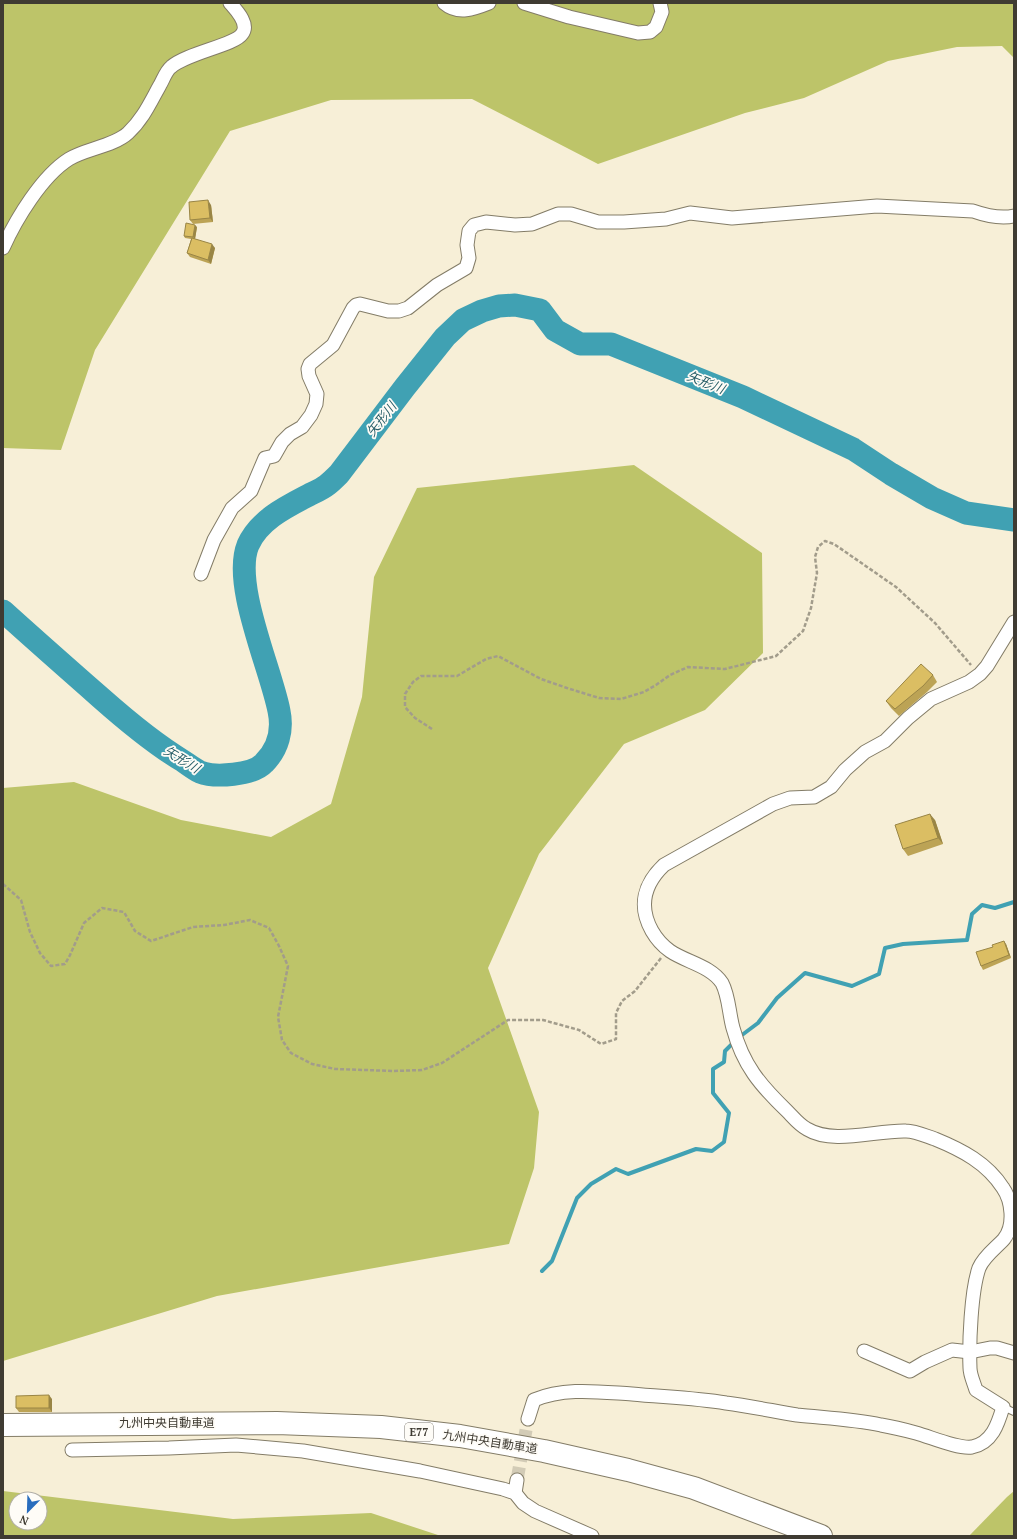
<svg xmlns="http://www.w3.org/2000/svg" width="1017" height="1539" font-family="'PT Serif','Noto Sans JP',serif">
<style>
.forest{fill:#bdc469;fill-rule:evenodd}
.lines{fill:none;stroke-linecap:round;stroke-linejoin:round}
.stream{stroke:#40a1b3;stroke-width:4}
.river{stroke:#40a1b3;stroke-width:23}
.street-tunnel{stroke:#d2cbb6;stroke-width:13;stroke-dasharray:13 6;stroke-linecap:butt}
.lane-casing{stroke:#837c67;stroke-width:8}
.street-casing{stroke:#837c67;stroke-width:15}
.highway-casing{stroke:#837c67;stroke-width:24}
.path{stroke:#a29c8b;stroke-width:2.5;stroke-dasharray:4 2;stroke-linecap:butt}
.lane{stroke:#fff;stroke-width:6}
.street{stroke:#fff;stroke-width:13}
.highway{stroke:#fff;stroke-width:22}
.wall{fill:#bca355}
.shaded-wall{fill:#998545}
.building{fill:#dbbe63;stroke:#998545}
.labels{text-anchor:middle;stroke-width:3.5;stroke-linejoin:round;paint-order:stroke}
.shield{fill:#fefcf7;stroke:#78756d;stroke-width:1}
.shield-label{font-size:11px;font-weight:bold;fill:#3f3b32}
.street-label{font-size:12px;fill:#3f3b32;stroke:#fefcf7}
.water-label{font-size:13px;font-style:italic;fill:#2a5f69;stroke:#fefcf7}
</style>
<rect width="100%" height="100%" fill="#f7efd7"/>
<g class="forest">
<path d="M3,3h1011v55l-12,-12 -45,1 -69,14 -84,37 -59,15 -147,51 -126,-65 -141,1 -101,31 -135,219 -34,100 -58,-2z"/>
<path d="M634,465l128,88 1,100 -58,57 -81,34 -85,110 -51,114 51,144 -5,56 -25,76 -292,52 -214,65v-573l71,-6 107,38 90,17 60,-33 31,-107 12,-120 43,-89z"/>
<path d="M3,1491l230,28 138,-6 70,23h-438zM16,1499h24v24h-24z"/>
<path d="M1014,1491v45h-45l38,-39z"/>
</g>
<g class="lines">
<path class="stream" d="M542,1271l10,-10 25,-63 14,-14 25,-15 12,5 68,-25 16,2 12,-9 5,-29 -16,-20v-24l11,-7 1,-11 13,-13 20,-15 19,-25 28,-25 47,13 27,-12 6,-26 18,-4 64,-4 5,-26 10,-9 13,3 19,-6"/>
<path class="river" d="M3,611c32,29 65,58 98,87 26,23 52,45 82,63 6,4 11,8 17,11 15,6 53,3 64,-9 14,-14 19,-33 15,-52 -8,-42 -47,-127 -31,-166 11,-25 38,-38 61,-50 6,-3 13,-6 18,-10 4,-3 8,-7 12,-11l66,-87 40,-50 18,-17 19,-9 17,-5 16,-1 25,5 15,20 25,14h31l132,53 110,52 38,25 41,24 34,15 48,7"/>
<path class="street-tunnel" d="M517,1480l11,-61"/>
<g class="lane-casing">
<path id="lane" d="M1003,1407l11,5"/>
</g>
<g class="street-casing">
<g id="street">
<path d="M444,3c14,12 30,6 45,0"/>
<path d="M524,3l45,14 69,16 12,-1 6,-5 6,-15 -2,-9"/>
<path d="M3,248c13,-29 39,-72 66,-89 16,-10 45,-13 59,-26 15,-14 22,-30 32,-48 3,-5 6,-14 11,-18 16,-14 64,-22 71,-33 8,-10 -6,-24 -12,-31"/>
<path d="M201,574l13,-34 18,-32 19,-17 14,-33 9,-2 8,-14 8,-8 12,-7 9,-12 5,-11 1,-10 -8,-18 -1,-7 2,-5 23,-19 20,-37 3,-3 4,-1 28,7h11l9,-3 29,-23 29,-17 3,-10 -2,-13 2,-14 5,-6 12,-3 29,3 17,-1 26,-10h13l27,8h26l42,-3 24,-6 42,5 145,-12 96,5c14,5 27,8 41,5"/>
<path d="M864,1351l46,20 15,-9 27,-12 18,2 20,-4h7l17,5"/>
<path d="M528,1419l6,-19c31,-13 65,-8 98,-6 31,3 63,4 94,9 23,3 47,8 71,12 28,3 56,4 84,10 12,2 24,5 35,8 15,4 41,16 56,14 20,-4 26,-23 31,-40l-27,-17c-2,-7 -6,-15 -6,-22 -1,-25 1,-77 9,-100 5,-12 17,-20 25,-29 11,-14 8,-38 -1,-51 -16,-25 -41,-38 -68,-49 -9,-3 -20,-8 -29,-8 -30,-1 -73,14 -99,-2 -8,-4 -14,-12 -20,-18 -27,-26 -44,-46 -54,-83 -4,-14 -4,-32 -11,-45 -11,-17 -36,-21 -52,-32 -7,-5 -14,-13 -18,-20 -14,-25 -8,-47 12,-66l109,-61 17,-6 24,-1 17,-10 14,-17 20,-18 20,-11 23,-23 23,-19 38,-17 11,-8 7,-8 27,-44"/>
<path d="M72,1450l97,-2 67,-3 67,6 117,20 83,18 12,4 8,10 12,8 57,25"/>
<path d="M515,1493l2,-13"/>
</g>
</g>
<g class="highway-casing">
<path id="highway" d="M3,1425l274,-2 104,4 79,9 84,15 84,19 66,18 127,48"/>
</g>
<g class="path">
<path d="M432,729l-17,-11 -10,-11v-13l8,-12 8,-6h36l29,-17 12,-3 43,23 26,9 32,10 22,1 23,-7 12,-7 14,-10 18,-8 37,2 51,-13 27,-25 8,-23 6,-35 -2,-16 3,-10 7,-6 9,3 62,43 39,36 36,42"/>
<path d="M3,884l18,16 9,32 10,21 11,13 14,-2 5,-9 14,-32 18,-15 22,4 11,19 16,10 42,-14 31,-2 26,-5 19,8 10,18 9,20 -10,51 4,23 9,13 21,11 23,5 59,2 28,-1 20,-7 66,-43h35l36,10 22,14 15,-5v-26l6,-12 13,-10 26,-33"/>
</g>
<use href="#lane" class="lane"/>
<use href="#street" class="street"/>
<use href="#highway" class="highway"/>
</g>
<g class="wall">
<path d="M211,205l2,17 -20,2 -3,-4z"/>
<path d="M197,227l-2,12 20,9 -4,16 -21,-7 -3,-4 4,-14 -6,-1 -1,-2z"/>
<path d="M933,675l4,7 -10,10 -28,24 -8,-8 -5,-7z"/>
<path d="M935,820l8,24 -35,12 -5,-7z"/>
<path d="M1006,944l5,14 -28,12 -2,-4z"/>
<path d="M52,1399v13h-33l-3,-4z"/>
</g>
<g class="shaded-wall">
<path d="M208,200l3,5 2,17 -3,-4z"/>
<path d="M195,225l2,2 -2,12 -2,-2z"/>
<path d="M212,244l3,4 -4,16 -3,-4z"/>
<path d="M930,814l5,6 8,24 -5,-6z"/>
<path d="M1004,941l2,3 5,14 -2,-3z"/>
<path d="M49,1395l3,4v13l-3,-4z"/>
</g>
<g class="building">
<path d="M208,200l2,18 -20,2 -1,-18z"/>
<path d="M186,223l9,2 -2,12 -9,-1z"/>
<path d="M192,238l20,6 -4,16 -21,-7z"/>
<path d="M921,664l12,11 -10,11 -28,23 -9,-8z"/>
<path d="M930,814l8,24 -35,11 -8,-24z"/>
<path d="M1004,941l5,14 -28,11 -5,-14 17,-5 -1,-2z"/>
<path d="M49,1395v13h-33v-12z"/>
</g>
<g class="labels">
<rect class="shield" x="405" y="1423" width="28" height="18" rx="3"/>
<g class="shield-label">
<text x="419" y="1436">E77</text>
</g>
<g class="street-label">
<text x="167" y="1427">九州中央自動車道</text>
<text transform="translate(490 1442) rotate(9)" y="4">九州中央自動車道</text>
</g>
<g class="water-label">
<text transform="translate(706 382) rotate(22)" y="5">矢形川</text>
<text transform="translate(381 419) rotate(-52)" y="5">矢形川</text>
<text transform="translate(182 759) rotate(31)" y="5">矢形川</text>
</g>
</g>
<rect width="1017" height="1539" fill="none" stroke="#3f3b32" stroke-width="8"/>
<g transform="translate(28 1511) rotate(203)"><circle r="19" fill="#fefcf7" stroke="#b2afa8"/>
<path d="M0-3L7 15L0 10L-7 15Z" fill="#296dbe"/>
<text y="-6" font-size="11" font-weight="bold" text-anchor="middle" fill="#3f3b32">N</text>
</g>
</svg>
